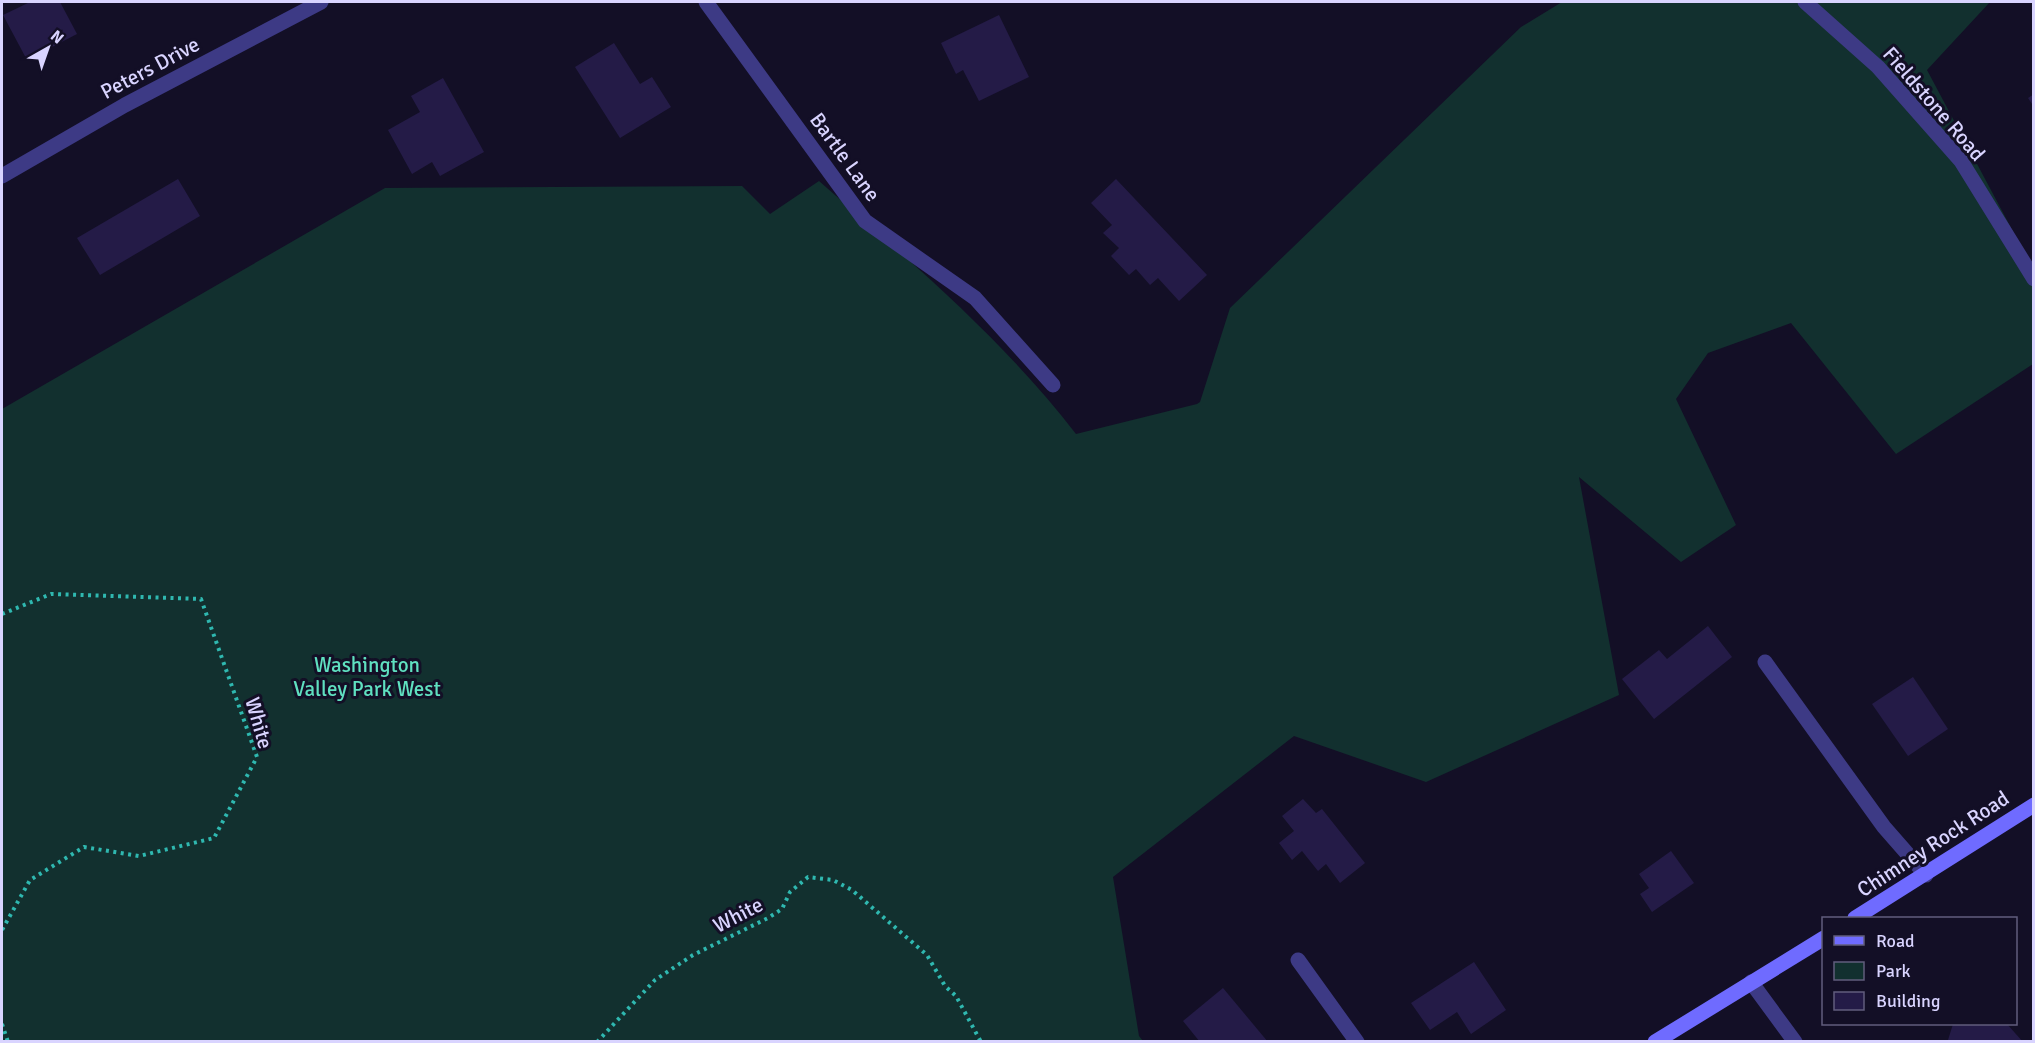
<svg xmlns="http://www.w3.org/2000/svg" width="2035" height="1043" font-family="Signika,sans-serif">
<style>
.green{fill:#12302f}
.building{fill:#241b47}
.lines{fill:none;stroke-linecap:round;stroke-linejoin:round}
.path{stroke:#2fb8b0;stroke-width:4;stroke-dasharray:3 4.5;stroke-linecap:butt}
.street{stroke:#3d3a85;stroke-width:15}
.secondary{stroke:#6f6bff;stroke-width:15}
.labels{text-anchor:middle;stroke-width:6;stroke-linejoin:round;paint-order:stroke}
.street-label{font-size:21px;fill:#d9d4ff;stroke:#130f26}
.park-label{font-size:21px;fill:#5fe0c0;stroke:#130f26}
</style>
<rect width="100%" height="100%" fill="#130f26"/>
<path class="green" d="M1562,2h428l-63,68 106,199v95l-137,90 -105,-131 -83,30 -32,46 60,126 -55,37 -102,-85 40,218 -193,87 -132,-46 -181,141 26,159 4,5h-1141v-632l383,-221 357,-2 28,28 49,-33c91,80 183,157 257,253l121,-30 3,-2 30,-94 291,-281z"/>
<g class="building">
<path d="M30,2h30l17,32 -50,26 -24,-45z"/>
<path d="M999,15l30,62 -50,24 -16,-31 -7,4 -15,-31z"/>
<path d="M614,43l26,41 12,-7 19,30 -51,31 -45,-71z"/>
<path d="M443,78l41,74 -44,24 -8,-14 -20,12 -24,-44 32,-18 -9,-16z"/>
<path d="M2034,94v13l-6,-9z"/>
<path d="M178,179l22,37 -100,59 -23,-37z"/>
<path d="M1116,179l91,96 -28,26 -21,-23 -8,7 -14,-16 -7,6 -18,-19 8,-8 -16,-15 9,-8 -21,-22z"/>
<path d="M1708,626l24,31 -78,62 -32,-40 37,-29 8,9z"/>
<path d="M1913,677l35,52 -40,27 -36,-52z"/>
<path d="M1303,799l13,14 6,-4 43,54 -25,20 -14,-19 -8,7 -16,-20 -10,9 -13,-17 15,-12 -12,-15z"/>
<path d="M1671,851l23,32 -42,29 -12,-18 9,-6 -10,-14z"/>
<path d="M1474,962l32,48 -35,24 -14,-22 -27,18 -19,-27z"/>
<path d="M1223,988l45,54h-68l-17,-21z"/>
<path d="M1953,1024h54l16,18h-72l-3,-2z"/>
</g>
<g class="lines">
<g class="path">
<path d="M2,614l49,-20 150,5 56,158 -43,81 -75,18 -55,-9 -54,33 -28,50"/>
<path d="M2,1024l6,18"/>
<path d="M597,1042l58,-62 38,-25 75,-37 14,-9 8,-17 18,-15 25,3 19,10 75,65 18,31 11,10 25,46"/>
</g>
<g class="street">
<path d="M706,2l159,219 110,77 78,87"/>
<path d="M1805,2l73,65 83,94 73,118"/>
<path d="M2,176l123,-71 196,-103"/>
<path d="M1765,662l119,165 42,48"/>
<path d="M1298,960l59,82"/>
<path d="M1751,982l44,60"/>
</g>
<g class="secondary">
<path d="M1855,918l179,-113"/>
<path d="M1655,1042l169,-104"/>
</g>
</g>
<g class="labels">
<g class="street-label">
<text transform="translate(150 68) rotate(-28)" y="7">Peters Drive</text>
<text transform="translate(1934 104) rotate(49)" y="7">Fieldstone Road</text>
<text transform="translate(845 157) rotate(54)" y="7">Bartle Lane</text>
<text transform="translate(259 723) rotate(74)" y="7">White</text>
<text transform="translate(1933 844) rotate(-33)" y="7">Chimney Rock Road</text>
<text transform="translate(738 915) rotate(-27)" y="7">White</text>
</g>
<g class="park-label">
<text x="367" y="672">Washington<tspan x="367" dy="24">Valley Park West</tspan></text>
</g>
</g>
<rect width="2035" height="1043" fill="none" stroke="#d9d4ff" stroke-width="6"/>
<rect x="1822" y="917" width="195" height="108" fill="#130f26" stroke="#625e7d" stroke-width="1.5"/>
<rect x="1834" y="936" width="30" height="9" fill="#6f6bff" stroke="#625e7d" stroke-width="1.5"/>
<text x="1876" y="947" font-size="18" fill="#d9d4ff">Road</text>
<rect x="1834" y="962" width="30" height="18" fill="#12302f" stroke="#625e7d" stroke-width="1.5"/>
<text x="1876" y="977" font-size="18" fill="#d9d4ff">Park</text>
<rect x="1834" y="992" width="30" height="18" fill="#241b47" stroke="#625e7d" stroke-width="1.5"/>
<text x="1876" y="1007" font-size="18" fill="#d9d4ff">Building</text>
<g transform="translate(48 48) rotate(40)" stroke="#130f26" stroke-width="4.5" paint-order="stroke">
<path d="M0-4.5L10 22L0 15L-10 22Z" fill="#d9d4ff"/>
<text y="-9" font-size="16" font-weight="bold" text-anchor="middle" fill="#d9d4ff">N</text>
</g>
</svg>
